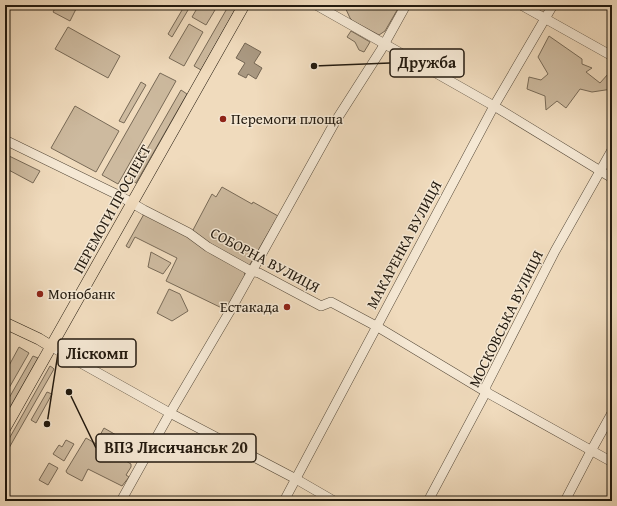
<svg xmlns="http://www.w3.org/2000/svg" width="617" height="506" font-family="'Gentium Book Plus',serif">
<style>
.green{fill:#cdba9f;stroke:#786a57}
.water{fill:#aa9982;stroke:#746654}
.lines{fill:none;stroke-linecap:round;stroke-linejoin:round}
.minor-casing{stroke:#564a3a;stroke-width:10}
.major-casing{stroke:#231a0f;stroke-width:12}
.minor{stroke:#f5e8d4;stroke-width:9}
.major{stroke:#f0dbbd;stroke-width:11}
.poi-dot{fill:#8f2418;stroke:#f5e8d4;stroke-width:1.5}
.labels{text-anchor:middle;stroke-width:3;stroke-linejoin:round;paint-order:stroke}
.poi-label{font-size:15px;fill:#231a0f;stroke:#f5e8d4;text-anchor:start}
.street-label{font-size:15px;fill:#231a0f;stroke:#f5e8d4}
.leader{fill:none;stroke:#231a0f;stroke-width:1.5}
.callout-dot{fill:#231a0f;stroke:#f5e8d4;stroke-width:1.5}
.callout{fill:#f5e8d4;stroke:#231a0f;stroke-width:1.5}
.callout-label{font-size:16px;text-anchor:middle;font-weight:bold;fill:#231a0f}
</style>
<rect width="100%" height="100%" fill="#f0dbbd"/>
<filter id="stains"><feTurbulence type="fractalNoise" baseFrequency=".005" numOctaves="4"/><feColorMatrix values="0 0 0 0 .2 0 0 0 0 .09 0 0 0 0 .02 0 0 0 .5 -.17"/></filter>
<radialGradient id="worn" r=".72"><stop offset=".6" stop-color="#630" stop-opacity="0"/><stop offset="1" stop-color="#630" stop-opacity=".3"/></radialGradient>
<g class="green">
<path d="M57,5h21l-8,16 -17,-9z"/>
<path d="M185,5h6l-19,32 -4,-3z"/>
<path d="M199,5h19l-12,20 -14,-8z"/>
<path d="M229,5h9l-37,65 -7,-4z"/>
<path d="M344,5h56l-15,26 -6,4 -26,-14 -3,-3z"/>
<path d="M189,24l14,8 -19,34 -15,-8z"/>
<path d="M68,27l52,29 -12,22 -53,-29z"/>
<path d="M351,31l19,11 -6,10 -5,-2 -4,-8 -8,-5z"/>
<path d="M549,36l33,23v5l10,4 -6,4 14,11 8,-9 4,3v12l-20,3 -12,-3 -14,19 -9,-7 -11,9 -1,-14 -18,-7 2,-12 12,3 7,-6 -10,-17z"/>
<path d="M160,73l16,8 -58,103 -16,-9z"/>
<path d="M141,82l5,3 -22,38 -5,-2z"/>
<path d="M181,90l6,4 -51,89 -6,-4z"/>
<path d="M75,106l44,25 -23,41 -45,-24z"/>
<path d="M5,154l35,17 -7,12 -28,-15z"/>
<path d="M222,187l30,17 1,-2 25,14 -29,50 -48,-28 -8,-8 19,-36 4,3z"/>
<path d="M144,214l44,22 56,34 1,6 -19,34 -60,-29 11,-23 -42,-21 -6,11 -3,-2z"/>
<path d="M151,252l20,11 -8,11 -15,-7z"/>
<path d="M169,289l11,5 8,17 -16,10 -15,-8z"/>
<path d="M19,347l10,6 -24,42v-22z"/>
<path d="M33,356l5,2 -33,58v-11z"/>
<path d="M50,366l3,2 1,1 -49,86v-9z"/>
<path d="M47,392l5,2 -16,29 -5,-3z"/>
<path d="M104,428l19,11 -5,9 -19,-11z"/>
<path d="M86,438l45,26v3l-5,8 3,2 -7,9 -34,-17 -6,12 -15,-8 -1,-2z"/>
<path d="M66,440l8,4 -10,17 -11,-7 6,-9 3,2z"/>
<path d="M49,463l9,5 -10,17 -9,-5z"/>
</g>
<path class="water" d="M245,43l16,9 -7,11 8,5 -6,11 -8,-5 -2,4 -8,-4 7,-11 -9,-5z"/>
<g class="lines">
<g class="minor-casing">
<g id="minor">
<path d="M316,5l178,101 118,72"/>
<path d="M521,5l91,51"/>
<path d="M5,140l113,55 26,15 45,23 19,14 43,24 8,2 62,33 10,-4 45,24 110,66 126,70"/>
<path d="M52,347l118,66 126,66 38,22"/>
<path d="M121,501l49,-88 60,-102 105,-189 46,-72 25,-45"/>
<path d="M284,501l210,-395 59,-101"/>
<path d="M428,501l58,-109v-6l69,-135 57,-101"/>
<path d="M565,501l26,-50 21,-38"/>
</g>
</g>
<g class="major-casing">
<g id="major">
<path d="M5,323l34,16 13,8"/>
<path d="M5,428l239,-423"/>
</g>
</g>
<use href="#minor" class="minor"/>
<use href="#major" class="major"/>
</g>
<g class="poi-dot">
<circle cx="223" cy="119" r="4"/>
<circle cx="40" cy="294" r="4"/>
<circle cx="287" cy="307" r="4"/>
</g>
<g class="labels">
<g class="poi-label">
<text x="231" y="124">Перемоги площа</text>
<text x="48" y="299">Монобанк</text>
<text x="279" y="312" text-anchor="end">Естакада</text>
</g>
<g class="street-label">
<text transform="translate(112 209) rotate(-61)" y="5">ПЕРЕМОГИ ПРОСПЕКТ</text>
<text transform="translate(404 245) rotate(-62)" y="5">МАКАРЕНКА ВУЛИЦЯ</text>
<text transform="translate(265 260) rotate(28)" y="5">СОБОРНА ВУЛИЦЯ</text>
<text transform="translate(506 319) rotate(-64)" y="5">МОСКОВСЬКА ВУЛИЦЯ</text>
</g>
</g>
<path class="leader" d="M314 66L390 63M47 424L58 353M69 392L96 448"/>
<g class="callout-dot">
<circle cx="314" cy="66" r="4"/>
<circle cx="47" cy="424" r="4"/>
<circle cx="69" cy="392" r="4"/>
</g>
<g class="callout">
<rect x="390" y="49" width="74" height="28" rx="4"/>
<rect x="58" y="339" width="78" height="28" rx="4"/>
<rect x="96" y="434" width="160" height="28" rx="4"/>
</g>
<g class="callout-label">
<text x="427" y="68">Дружба</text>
<text x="97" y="359">Ліскомп</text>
<text x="176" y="453">ВПЗ Лисичанськ 20</text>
</g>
<rect width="617" height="506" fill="none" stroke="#f0dbbd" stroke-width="20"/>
<rect x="6" y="6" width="605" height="494" fill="none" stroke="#231a0f" stroke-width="2"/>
<rect x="10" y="10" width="597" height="486" fill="none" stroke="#231a0f"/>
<rect width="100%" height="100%" filter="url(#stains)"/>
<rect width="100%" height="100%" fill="url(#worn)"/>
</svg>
